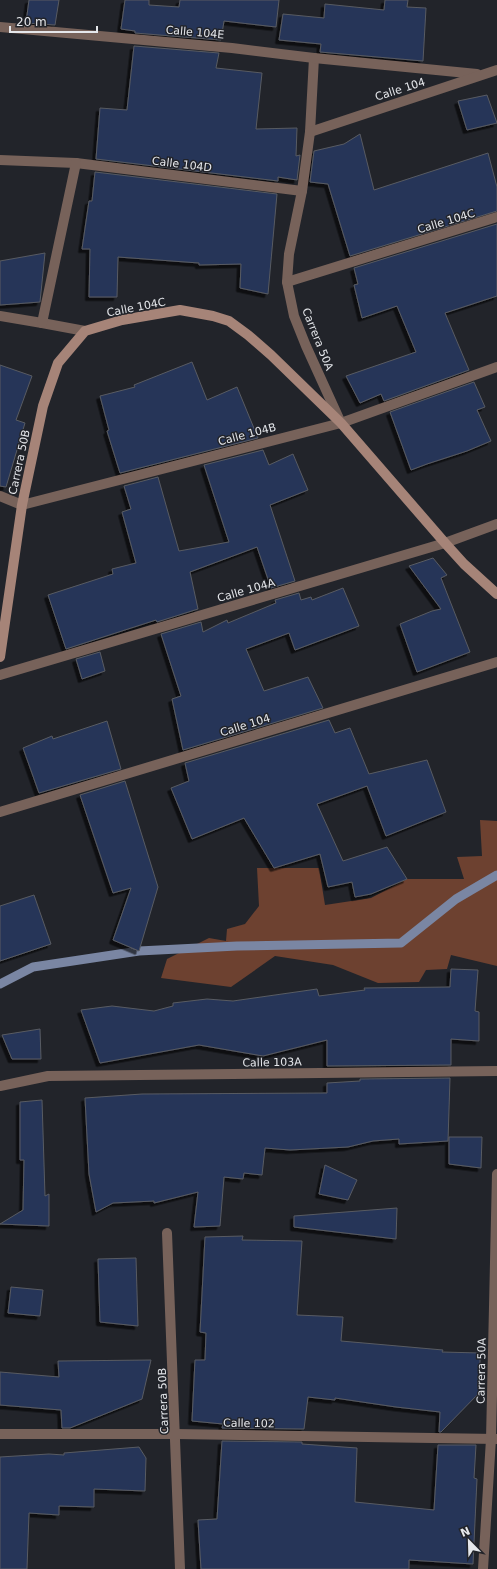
<svg xmlns="http://www.w3.org/2000/svg" width="497" height="1569" font-family="'DejaVu Sans',sans-serif">
<style>
.forest{fill:#6d4130}
.lines{fill:none;stroke-linecap:round;stroke-linejoin:round}
.stream{stroke:#7a86a3;stroke-width:9}
.building{fill:#263559;stroke:#585b62;filter:url(#shadow)}
.street{stroke:#77625a;stroke-width:10}
.secondary{stroke:#a68478;stroke-width:10}
.labels{text-anchor:middle;stroke-width:3;stroke-linejoin:round;paint-order:stroke}
.street-label{font-size:11px;fill:#e5e7eb;stroke:#22242a}
</style>
<defs>
<filter id="shadow"><feDropShadow dx="-3.5" dy="3.5" stdDeviation="0" flood-color="#0009"/></filter>
</defs>
<rect width="100%" height="100%" fill="#22242a"/>
<path class="forest" d="M480,820l17,1v145l-46,-11 -4,14 -21,1 -7,12 -41,1 -45,-18 -58,-9 -44,31 -70,-9 6,-19 42,-21 17,3 1,-12 18,-5 14,-18 -2,-38h62l6,37 46,-7 36,-19h57l-7,-22 25,-1z"/>
<g class="lines">
<path class="stream" d="M0,984l33,-17 106,-16 98,-5 164,-3 55,-44 41,-24"/>
</g>
<g class="building">
<path d="M29,0h30l-4,25 -29,-2z"/>
<path d="M125,0h24v5l30,2 1,-7h99l-3,27 -52,-6 -3,19 -86,-7v-2l-14,-2z"/>
<path d="M385,0h23l-1,7 19,1 -3,53 -103,-9 1,-8 -42,-4 4,-26 41,4 1,-14 59,6z"/>
<path d="M134,46l85,7 -3,15 46,5 -6,56 41,-1 -1,28 4,-1 -3,25 -19,-3v4l-182,-22 4,-51 27,2z"/>
<path d="M487,95l10,28 -30,7 -9,-29z"/>
<path d="M360,134l14,56 114,-37 9,34v24l-147,45 -22,-72 -18,-2 4,-31 30,-7z"/>
<path d="M95,172l182,22 -9,100 -28,-6 1,-24 -42,1v-2l-81,-6 -1,40h-28l1,-48h-8l7,-48h3z"/>
<path d="M497,224v72l-52,17 24,57 -85,31 -3,-7 -21,9 -14,-27 70,-24 -19,-46 -35,12 -8,-33 4,-1 -4,-16z"/>
<path d="M45,253l-5,49 -40,3v-44z"/>
<path d="M192,362l15,38 30,-13 21,51 -138,35 -13,-42 2,-1 -9,-34 35,-9 -1,-2z"/>
<path d="M0,365l32,11 -16,44 9,3 -19,64 -6,-1z"/>
<path d="M474,382l11,25 -8,3 14,31 -24,10 -40,13 -16,6 -21,-58z"/>
<path d="M263,450l6,15 24,-11 15,36 -38,15 25,76 -24,7 -14,-41 -67,25 8,37 -41,13 -1,-2 -90,29 -18,-54 65,-21 -1,-5 24,-6 -14,-51 9,-3 -7,-23 34,-9 21,74 50,-9 -25,-77z"/>
<path d="M433,558l14,17 -6,3 29,74 -53,20 -17,-48 32,-13 9,-2 -32,-43z"/>
<path d="M343,588l16,38 -64,24 -6,-17 -43,16 18,42 44,-14 15,31 -140,42 -11,-51 9,-3 -20,-62 40,-12 2,10 24,-12 1,3 48,-20 -1,-3 24,-7 2,7 10,-3 1,3z"/>
<path d="M100,652l5,19 -23,8 -6,-20z"/>
<path d="M329,720l6,13 15,-5 19,46 58,-14 19,52 -60,24 -19,-50 -50,18 26,57 44,-14 20,32 -36,15 -16,3 -3,-15 -24,5 -8,-33 -46,14 -30,-50 -52,21 -21,-51 18,-7 -4,-18z"/>
<path d="M107,721l14,48 -82,24 -16,-45 29,-12 1,3z"/>
<path d="M125,781l33,106 -19,64 -26,-11 18,-52 -18,5 -33,-98z"/>
<path d="M34,895l17,49 -51,17v-55z"/>
<path d="M451,969l27,1 -3,41 4,1v29l-28,-2v26l-124,1v-26l-64,16 -64,-11 -99,18 -19,-53 31,-4 42,5 19,-5v-3l34,-4 26,2 84,-12 2,7 46,-6 -1,-2 86,-1z"/>
<path d="M40,1029l1,30h-29l-10,-24z"/>
<path d="M450,1078l-2,63 -49,3v-5l-26,2 -25,6 -58,3 -25,-2 -3,27 -18,-2 -1,6 -19,-2 -4,49 -26,1 4,-35 -44,11v-2l-41,2 -17,9 -7,-38 -4,-76 57,-4 185,-1v-10l33,-2v-2z"/>
<path d="M42,1100l3,96 4,-2v32l-49,-2 23,-14 1,-50h-4v-58z"/>
<path d="M449,1137h33l-1,31 -32,-4z"/>
<path d="M325,1165l32,15 -9,20 -29,-6z"/>
<path d="M397,1208l-1,31 -102,-12v-11z"/>
<path d="M243,1236l-1,4 60,1 -5,74 46,2 -2,24 102,9 -1,2 38,1v39l-39,40h-2l1,-20 -44,-5 -61,-9v2l-27,-3 -4,32 -82,-1 1,-4 -31,-3 3,-61h10l1,-27 -6,-1 5,-95z"/>
<path d="M136,1258l2,68 -38,-4 -2,-63z"/>
<path d="M11,1287l32,3 -3,26 -32,-3z"/>
<path d="M151,1360l-9,39 -72,29h-8l-1,-18 -61,-5v-33l59,5 -1,-16z"/>
<path d="M222,1441l80,1v2l55,4 -2,54 79,8 4,-65h38l-2,33 3,1 -4,85 -64,-4v9h-208l-3,-49 19,-1z"/>
<path d="M139,1447l7,11 -1,33 -51,-2v18l-35,-1v9l-30,-2 -2,56h-27v-112l49,-3 15,1v-2z"/>
</g>
<g class="lines">
<g class="street">
<path d="M0,27l232,21 82,10 -4,74 -8,59 -226,-28 -76,-3"/>
<path d="M314,58l163,16"/>
<path d="M310,132l187,-62"/>
<path d="M302,191l-13,63 -2,28 7,34 12,30 35,77"/>
<path d="M287,282l210,-65"/>
<path d="M0,316l42,7 43,8"/>
<path d="M42,323l34,-160"/>
<path d="M0,496l22,9 319,-82 156,-56"/>
<path d="M0,675l445,-132 52,-19"/>
<path d="M0,812l497,-150"/>
<path d="M0,1086l48,-10 449,-5"/>
<path d="M167,1233l13,336"/>
<path d="M0,1434h176l321,5"/>
<path d="M483,1569l8,-130 6,-265"/>
</g>
<path class="secondary" d="M0,657l22,-152 21,-99 15,-43 27,-32 37,-11 58,-10 33,6 16,5 19,14 23,20 70,68 104,120 19,21 33,30"/>
</g>
<g class="labels">
<g class="street-label">
<text transform="translate(195 32) rotate(5)" y="4">Calle 104E</text>
<text transform="translate(400 89) rotate(-18)" y="4">Calle 104</text>
<text transform="translate(182 164) rotate(7)" y="4">Calle 104D</text>
<text transform="translate(446 221) rotate(-17)" y="4">Calle 104C</text>
<text transform="translate(136 307) rotate(-11)" y="4">Calle 104C</text>
<text transform="translate(318 339) rotate(68)" y="4">Carrera 50A</text>
<text transform="translate(247 434) rotate(-15)" y="4">Calle 104B</text>
<text transform="translate(19 462) rotate(-78)" y="4">Carrera 50B</text>
<text transform="translate(246 590) rotate(-16)" y="4">Calle 104A</text>
<text transform="translate(245 725) rotate(-17)" y="4">Calle 104</text>
<text transform="translate(272 1062) rotate(-1)" y="4">Calle 103A</text>
<text transform="translate(481 1371) rotate(-89)" y="4">Carrera 50A</text>
<text transform="translate(163 1401) rotate(-92)" y="4">Carrera 50B</text>
<text transform="translate(249 1423) rotate(1)" y="4">Calle 102</text>
</g>
</g>
<g transform="translate(469 1541) rotate(337)" stroke="#22242a" stroke-width="3" paint-order="stroke">
<path d="M0-3L7 15L0 10L-7 15Z" fill="#e5e7eb"/>
<text y="-6" font-size="11" font-weight="bold" text-anchor="middle" fill="#e5e7eb">N</text>
</g>
<path d="M10 26v6h87v-6" fill="none" stroke="#e5e7eb" stroke-width="2"/>
<text x="16" y="26" font-size="12" fill="#e5e7eb" stroke="#22242a" stroke-width="3" paint-order="stroke">20 m</text>
</svg>
